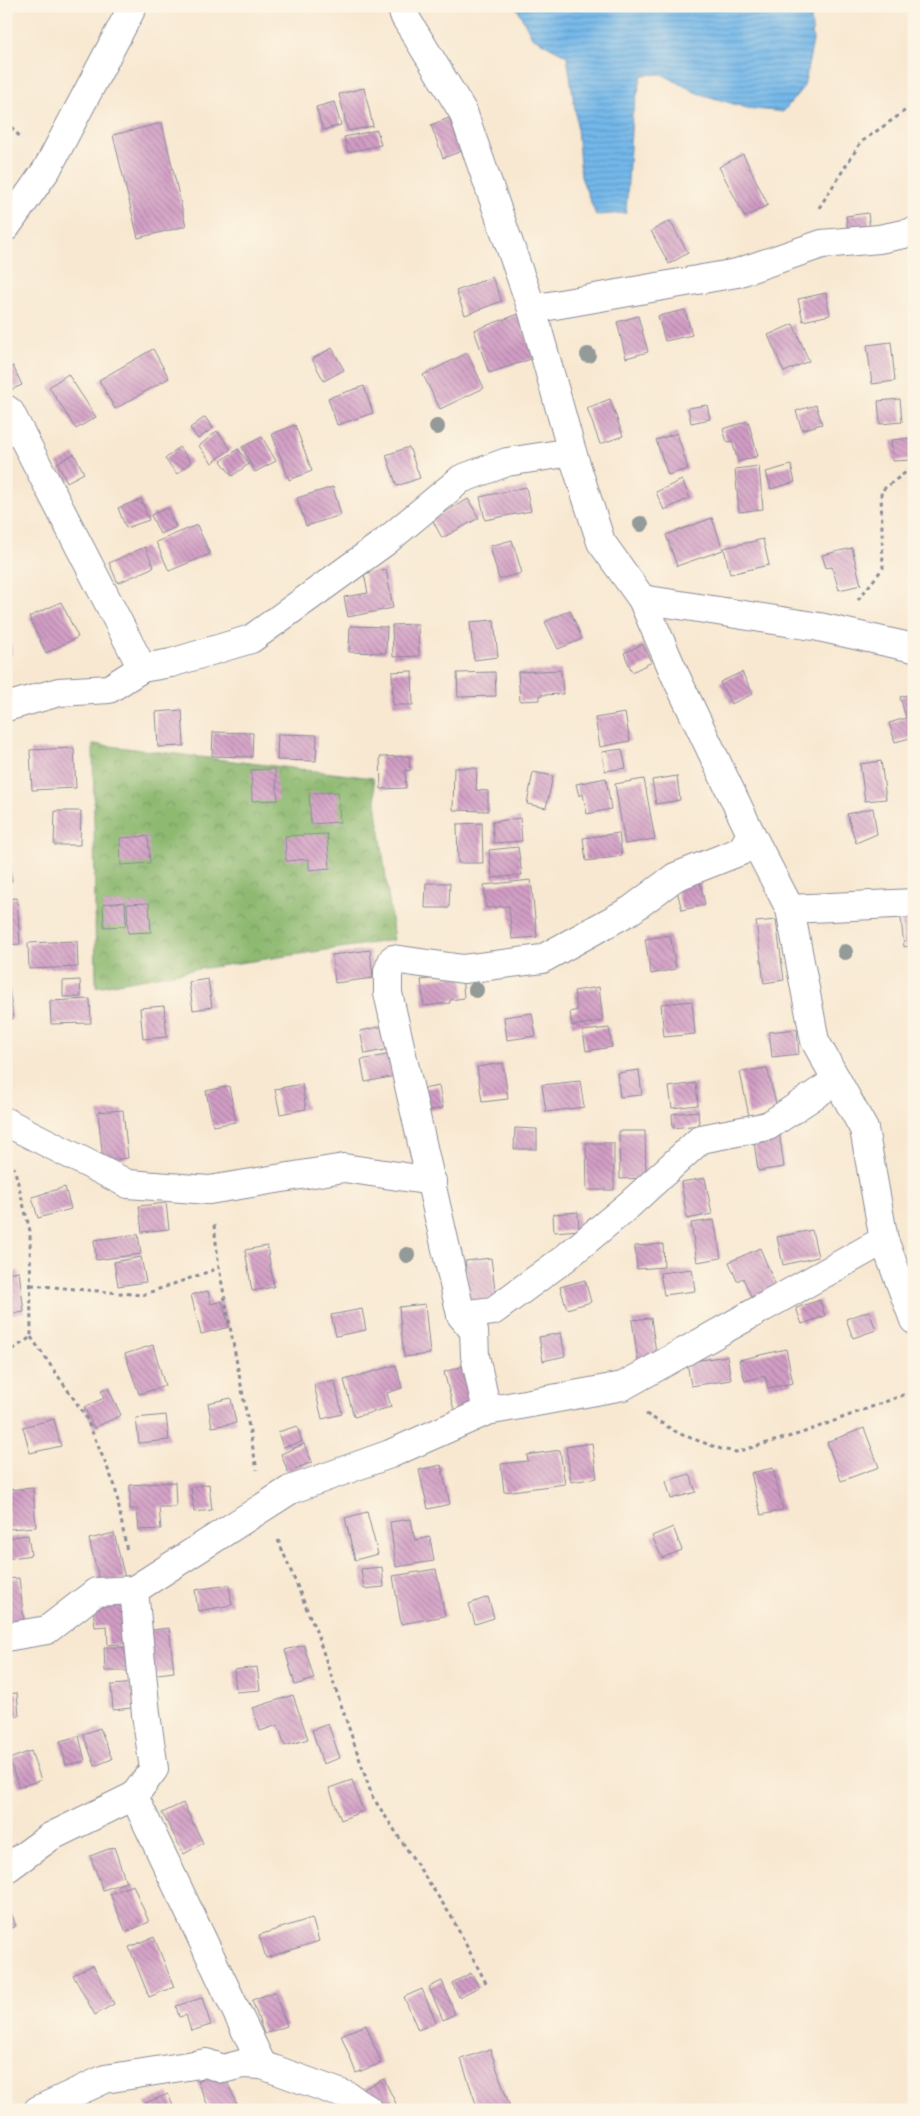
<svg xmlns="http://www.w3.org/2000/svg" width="920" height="2116" font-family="Cardo,serif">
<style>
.forest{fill:url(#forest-crowns);stroke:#547468}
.water{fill:url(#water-rules);stroke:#4774a4}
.building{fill:url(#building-back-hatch)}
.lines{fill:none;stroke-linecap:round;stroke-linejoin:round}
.street-casing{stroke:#8a8c98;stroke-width:30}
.path{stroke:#8a8c98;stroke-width:3;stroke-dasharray:4 4;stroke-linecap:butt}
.street{stroke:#fff;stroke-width:28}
.tree{fill:#939a97}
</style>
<defs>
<pattern id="forest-crowns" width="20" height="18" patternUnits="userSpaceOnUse" patternTransform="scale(1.25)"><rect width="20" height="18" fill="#8eb971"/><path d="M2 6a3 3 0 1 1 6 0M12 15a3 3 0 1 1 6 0" fill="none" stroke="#739760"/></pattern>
<pattern id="water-rules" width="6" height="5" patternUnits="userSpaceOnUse" patternTransform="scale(1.25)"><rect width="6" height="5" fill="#73b8ea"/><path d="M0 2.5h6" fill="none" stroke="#5e96c1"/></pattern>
<pattern id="building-back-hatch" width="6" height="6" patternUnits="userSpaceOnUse" patternTransform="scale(1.25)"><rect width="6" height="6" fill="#d29dc5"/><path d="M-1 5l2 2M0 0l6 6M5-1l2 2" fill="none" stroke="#aa80a3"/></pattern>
</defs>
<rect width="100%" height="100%" fill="#fcf5e5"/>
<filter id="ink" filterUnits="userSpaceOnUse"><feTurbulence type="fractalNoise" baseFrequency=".02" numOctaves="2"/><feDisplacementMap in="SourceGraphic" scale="10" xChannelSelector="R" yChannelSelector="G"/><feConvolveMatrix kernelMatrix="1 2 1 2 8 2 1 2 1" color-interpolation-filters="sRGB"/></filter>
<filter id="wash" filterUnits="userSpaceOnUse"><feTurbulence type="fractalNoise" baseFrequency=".0096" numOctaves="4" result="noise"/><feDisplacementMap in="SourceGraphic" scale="20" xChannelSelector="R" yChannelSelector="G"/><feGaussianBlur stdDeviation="1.12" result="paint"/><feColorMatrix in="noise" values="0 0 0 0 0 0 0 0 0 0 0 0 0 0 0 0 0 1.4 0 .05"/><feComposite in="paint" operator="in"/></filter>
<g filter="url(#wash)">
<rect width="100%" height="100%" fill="#f8e8d1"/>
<path class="forest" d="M93,744l280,34 21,162 -209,31 -89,16z"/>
<path class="water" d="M516,6h294l3,35 -9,45 -21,26 -36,-4 -50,-15 -35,-19 -20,1 -10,40 -6,98 -30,2 -15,-38 -5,-61 -9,-60 -35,-19z"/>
<g id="blocks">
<g class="building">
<path d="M364,88l9,38 -25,5 -9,-37z"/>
<path d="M334,102l7,23 -18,5 -7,-23z"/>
<path d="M449,118l13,33 -19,7 -12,-33z"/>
<path d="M162,123l24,103 -48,12 -25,-103z"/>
<path d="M377,130l4,15 -33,7 -4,-15z"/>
<path d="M743,154l25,51 -23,12 -26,-50z"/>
<path d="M868,213l3,25 -22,2 -3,-24z"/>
<path d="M670,221l18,32 -19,11 -18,-33z"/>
<path d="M492,277l10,24 -37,14 -9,-24z"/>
<path d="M826,293l4,22 -27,6 -5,-22z"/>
<path d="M685,310l7,25 -27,6 -7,-25z"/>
<path d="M519,314l15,44 -45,15 -15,-43z"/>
<path d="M638,316l10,36 -22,6 -9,-36z"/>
<path d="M793,324l16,37 -25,11 -16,-37z"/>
<path d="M891,342l4,39 -23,3 -5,-39z"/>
<path d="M332,348l12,22 -20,11 -12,-22z"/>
<path d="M153,349l16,29 -54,31 -16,-29z"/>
<path d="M467,353l17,35 -44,21 -17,-34z"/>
<path d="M13,366l9,19 -16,7v-23z"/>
<path d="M68,374l28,43 -20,12 -27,-42z"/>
<path d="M364,386l9,27 -36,12 -9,-27z"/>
<path d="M610,399l13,37 -23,8 -13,-36z"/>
<path d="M900,399l2,23 -22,2 -2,-23z"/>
<path d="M707,405l3,14 -19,4 -3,-15z"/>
<path d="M816,405l6,19 -20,6 -6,-19z"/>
<path d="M205,417l8,11 -15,11 -8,-11z"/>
<path d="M748,421l10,35 -20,6 -6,-21 -5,1 -4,-13z"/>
<path d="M295,425l17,46 -23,9 -17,-46z"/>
<path d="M217,431l14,18 -19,14 -13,-17z"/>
<path d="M677,433l11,36 -20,6 -12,-35z"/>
<path d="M262,437l14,24 -21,11 -13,-25z"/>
<path d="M912,438l2,22 -21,1 -2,-21z"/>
<path d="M179,447l12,15 -14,12 -12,-15z"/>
<path d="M409,447l11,31 -23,8 -11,-31z"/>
<path d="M238,449l11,15 -17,12 -11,-15z"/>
<path d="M74,454l10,19 -17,9 -10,-19z"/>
<path d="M791,465l4,17 -24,7 -5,-17z"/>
<path d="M759,466l4,43 -24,3 -4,-43z"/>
<path d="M682,480l8,18 -26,12 -8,-18z"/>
<path d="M333,487l8,28 -35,11 -9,-28z"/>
<path d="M526,487l5,24 -46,9 -5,-23z"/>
<path d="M141,499l8,21 -23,8 -8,-20z"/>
<path d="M468,499l11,19 -37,20 -10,-19z"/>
<path d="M167,508l9,19 -16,7 -9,-19z"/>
<path d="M712,518l11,32 -46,16 -11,-31z"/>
<path d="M197,525l13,29 -41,17 -13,-29z"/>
<path d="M763,539l6,26 -39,9 -6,-26z"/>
<path d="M512,540l10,33 -23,6 -9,-33z"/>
<path d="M145,547l9,20 -36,16 -9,-20z"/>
<path d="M852,548l9,37 -22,5 -7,-23 -6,1 -4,-13z"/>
<path d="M386,569l7,39 -45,9 -4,-20 24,-4 -4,-19z"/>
<path d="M61,602l17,35 -32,16 -17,-36z"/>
<path d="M570,610l12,29 -24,10 -13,-27z"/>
<path d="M494,620l4,37 -24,3 -4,-38z"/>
<path d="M6,623h2l4,31 -6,1z"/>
<path d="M418,624l1,32 -26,1 -1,-32z"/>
<path d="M350,626l37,1 -1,26 -37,-1z"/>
<path d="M643,644l9,18 -20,10 -8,-19z"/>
<path d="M561,670l2,24 -23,1v5l-20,1 -2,-29z"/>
<path d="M412,671l1,34h-20l-1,-33z"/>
<path d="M495,672l1,24 -38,1 -1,-24z"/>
<path d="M742,672l11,22 -22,10 -11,-22z"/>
<path d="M914,693v44l-19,5 -6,-19 17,-5 -6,-21z"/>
<path d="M182,710l2,36 -26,1 -2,-35z"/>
<path d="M625,713l5,28 -30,6 -5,-29z"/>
<path d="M213,732l40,1 -1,24 -40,-1z"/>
<path d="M278,734l39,1 -1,26 -39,-1z"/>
<path d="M74,748l2,40 -44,2 -2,-40z"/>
<path d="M622,749l4,19 -21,3 -3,-19z"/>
<path d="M409,756l1,15 -5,-1 1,18 -25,1 -1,-32z"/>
<path d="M881,761l5,38 -21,2 -5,-37z"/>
<path d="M454,768h23l-1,22 12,1v20l-35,-1z"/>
<path d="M275,769l3,31 -26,1 -1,-31z"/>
<path d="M533,772l20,4 -7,32 -19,-4z"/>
<path d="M677,776l3,24 -24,4 -4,-24z"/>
<path d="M606,778l5,31 -24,5 -4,-20 -4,2 -3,-12z"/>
<path d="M644,779l11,60 -30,5 -10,-60z"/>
<path d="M338,792l2,30 -29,2 -2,-31z"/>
<path d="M914,806v24h-2l-2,-23z"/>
<path d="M873,808l4,26 -21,9 -9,-29z"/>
<path d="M55,811h26l-1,34h-26z"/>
<path d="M520,818l2,23 -28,2 -2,-21z"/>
<path d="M482,823l1,40h-25l-1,-39z"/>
<path d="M619,833l3,23 -36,5 -3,-23z"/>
<path d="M327,834l3,34 -21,2v-11l-23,2 -1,-25z"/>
<path d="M148,836l2,27 -29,2 -1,-27z"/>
<path d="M6,846l6,35 -6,1z"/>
<path d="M518,847l4,28 -30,3 -3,-28z"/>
<path d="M531,880l6,57 -25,2 -3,-33 -23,2 -2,-23z"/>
<path d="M700,881l5,24 -23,5 -6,-23z"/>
<path d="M426,883h24l-1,25h-24z"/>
<path d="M17,898l3,46 -14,1v-46z"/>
<path d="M125,902l1,24 -22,1 -1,-23z"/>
<path d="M149,903l2,29 -23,1 -1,-29z"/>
<path d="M914,916v29l-10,2 -3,-29z"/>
<path d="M776,920l8,60 -20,3 -8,-61z"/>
<path d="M670,935l6,34 -25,5 -6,-35z"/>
<path d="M77,941l1,26 -49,2 -1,-26z"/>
<path d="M370,950l3,28 -38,5 -3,-28z"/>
<path d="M462,975l2,23 -14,2v3l-26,3 -3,-26z"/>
<path d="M208,979l4,28 -19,3 -4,-28z"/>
<path d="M6,980h2l5,39 -7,1z"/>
<path d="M80,980l1,17h-18v-16z"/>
<path d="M599,987l4,34 -31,5 -2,-14 7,-2 -3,-19z"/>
<path d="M90,999l1,24 -40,1 -1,-23z"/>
<path d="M692,1001l3,33 -31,3 -3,-33z"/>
<path d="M164,1006l3,31 -24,2 -3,-31z"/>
<path d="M532,1013l4,23 -29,4 -3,-23z"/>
<path d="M389,1025l5,23 -29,6 -5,-23z"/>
<path d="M609,1028l3,19 -26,4 -3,-20z"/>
<path d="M797,1029l2,25 -27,3 -3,-25z"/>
<path d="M396,1053l4,22 -35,7 -4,-22z"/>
<path d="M503,1063l5,36 -26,3 -5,-35z"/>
<path d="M767,1068l10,39 -28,9 -9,-44z"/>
<path d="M639,1070l3,25 -22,2 -3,-24z"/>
<path d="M580,1081l4,26 -38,5 -4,-27z"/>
<path d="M696,1083l2,22 -26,3 -3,-21z"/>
<path d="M302,1084l4,25 -26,5 -5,-25z"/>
<path d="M229,1086l7,36 -23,4 -7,-35z"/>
<path d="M439,1086l4,22 -22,4 -4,-22z"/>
<path d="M123,1110l5,48 -25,3 -5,-49z"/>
<path d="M698,1111l1,14 -26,3 -1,-14z"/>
<path d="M515,1128l22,1v20h-23z"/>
<path d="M619,1131h26l1,47 -26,1z"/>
<path d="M779,1131l5,36 -26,4 -5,-37z"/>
<path d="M586,1143h28v47h-27z"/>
<path d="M705,1178l7,36 -25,5 -6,-37z"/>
<path d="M65,1187l6,22 -33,9 -6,-21z"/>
<path d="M166,1203l3,26 -27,3 -3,-26z"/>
<path d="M578,1212l1,18 -25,2 -1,-18z"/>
<path d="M714,1220l7,38 -24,4 -6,-39z"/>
<path d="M812,1230l6,27 -35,8 -6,-28z"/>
<path d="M138,1234l3,20 -45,6 -2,-20z"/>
<path d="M663,1244l1,23 -27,2 -2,-23z"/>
<path d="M267,1246l7,41 -22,4 -7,-41z"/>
<path d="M760,1248l19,45 -25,10 -11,-25 -6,3 -8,-19z"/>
<path d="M141,1257l5,25 -28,4 -4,-24z"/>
<path d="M491,1258l5,40 -27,2 -4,-39z"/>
<path d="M692,1269l3,22 -31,4 -4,-22z"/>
<path d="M19,1271l5,41 -18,3v-42z"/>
<path d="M585,1280l6,22 -24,7 -7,-22z"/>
<path d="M208,1291l3,13 11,-3 7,26 -28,7 -10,-39z"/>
<path d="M820,1300l5,16 -23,8 -6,-16z"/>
<path d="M425,1304l5,50 -26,3 -5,-50z"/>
<path d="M362,1309l4,21 -30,6 -5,-21z"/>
<path d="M869,1311l7,19 -23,8 -7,-19z"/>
<path d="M651,1318l6,41 -19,2 -6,-41z"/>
<path d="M561,1333l4,23 -22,5 -4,-24z"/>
<path d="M153,1345l12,41 -26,8 -14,-40z"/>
<path d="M786,1349l7,34 -25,5 -3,-12 -20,5 -6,-21z"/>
<path d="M727,1356l4,24 -40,6 -4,-24z"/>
<path d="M396,1365l6,23 -15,5 4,14 -37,10 -10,-37z"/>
<path d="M467,1365l10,39 -23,6 -10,-38z"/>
<path d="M335,1381l7,33 -20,5 -8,-34z"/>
<path d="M108,1388l13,27 -27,13 -10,-21 20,-9 -3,-8z"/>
<path d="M231,1398l5,25 -24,4 -4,-24z"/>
<path d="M166,1415l3,25 -30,3 -3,-25z"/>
<path d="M54,1419l7,27 -31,7 -7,-26z"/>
<path d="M297,1426l5,16 -19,5 -5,-15z"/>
<path d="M864,1428l15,39 -38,14 -14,-39z"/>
<path d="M592,1443l5,35 -26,4 -5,-35z"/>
<path d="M304,1444l8,18 -24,10 -7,-18z"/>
<path d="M560,1450l5,34 -61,8 -3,-28 27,-3 -1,-6z"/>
<path d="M441,1465l9,39 -22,5 -9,-39z"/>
<path d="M773,1468l10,42 -22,5 -10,-42z"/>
<path d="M690,1474l6,18 -25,7 -5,-18z"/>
<path d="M175,1482l1,25h-17l2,22 -22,1 -2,-21h-7v-24z"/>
<path d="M209,1484l3,26 -18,2 -3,-25z"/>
<path d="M33,1488l3,39 -27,2 -3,-39z"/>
<path d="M367,1512l11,42 -23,6 -10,-42z"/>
<path d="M411,1519l4,21 15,-3 4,24 -38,6 -6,-45z"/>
<path d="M673,1527l9,23 -20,8 -10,-22z"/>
<path d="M114,1533l11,45 -25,6 -11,-45z"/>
<path d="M28,1535l3,20 -25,4v-21z"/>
<path d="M382,1567l2,20 -20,2 -3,-20z"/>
<path d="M436,1569l9,47 -44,8 -8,-48z"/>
<path d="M19,1578l5,42 -18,2v-43z"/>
<path d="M229,1585l3,20 -34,6 -3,-21z"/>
<path d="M488,1597l6,21 -19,6 -6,-20z"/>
<path d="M131,1604l2,39 -25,2 -1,-19 -12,1 -2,-20z"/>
<path d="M169,1628l5,44 -24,3 -5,-44z"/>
<path d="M304,1645l10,34 -19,6 -10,-35z"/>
<path d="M104,1647h31v24h-30z"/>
<path d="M257,1667l3,23 -24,2 -2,-22z"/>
<path d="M137,1683l3,24 -27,3 -2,-25z"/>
<path d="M17,1693l2,23 -13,1v-23z"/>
<path d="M293,1695l15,44 -23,7 -7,-21 -18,6 -7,-23z"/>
<path d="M328,1724l12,34 -17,6 -11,-34z"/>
<path d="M100,1728l12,31 -17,7 -12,-32z"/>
<path d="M79,1736l6,25 -19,4 -6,-24z"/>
<path d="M31,1751l10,29 -22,7 -10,-28z"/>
<path d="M352,1780l11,31 -22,9 -12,-32z"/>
<path d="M183,1803l20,40 -19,11 -22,-41z"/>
<path d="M114,1847l12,35 -23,8 -13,-34z"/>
<path d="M133,1885l16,37 -23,10 -16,-38z"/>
<path d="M6,1901l10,25 -10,4z"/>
<path d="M312,1918l7,23 -53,17 -7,-23z"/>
<path d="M154,1937l20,50 -25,10 -20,-50z"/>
<path d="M6,1964l6,14 -6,2z"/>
<path d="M93,1965l21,39 -19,11 -22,-40z"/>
<path d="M471,1973l8,14 -20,10 -7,-14z"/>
<path d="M442,1981l13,33 -12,6 -14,-33z"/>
<path d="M422,1989l14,33 -18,8 -14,-33z"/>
<path d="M274,1992l13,34 -23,8 -12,-34z"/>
<path d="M202,1998l9,27 -20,6 -5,-16 -7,2 -3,-11z"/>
<path d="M366,2025l15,38 -25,10 -15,-38z"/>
<path d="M490,2049l21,61h-33l-17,-51z"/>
<path d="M222,2070l17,39 -2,1h-27l-13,-29z"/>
<path d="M384,2079l15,31h-26l-10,-21z"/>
<path d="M168,2094l7,16h-27l-3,-7z"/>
</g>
</g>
</g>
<g filter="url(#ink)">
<use href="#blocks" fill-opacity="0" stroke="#8a8c98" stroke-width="1"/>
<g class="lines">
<g class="street-casing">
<g id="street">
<path d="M401,6l4,11 58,95 69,197 40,143 29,90 41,57 33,76 76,159 39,75 25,132 49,88 20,111 30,80"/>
<path d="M6,227l41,-58 86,-163"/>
<path d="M532,309l205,-36 85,-29 57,-5 35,-7"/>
<path d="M6,409l4,3 132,256 29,-5 80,-24 134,-97 76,-63 46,-17 65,-10"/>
<path d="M642,599l177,28 95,21"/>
<path d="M6,707l53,-15 50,-3 33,-21"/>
<path d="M751,834l-10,17 -66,26 -44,33 -89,49 -79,10 -70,-10 -5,12v22l73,322 32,-4 71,-52 66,-55 71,-65 67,-13 69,-46"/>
<path d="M790,909l124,-6"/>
<path d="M6,1122l122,62 81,6 135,-22 88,13"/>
<path d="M461,1315l13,16 1,25 12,55"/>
<path d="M6,1637l41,-7 49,-38 38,-2"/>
<path d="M134,1796l128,269"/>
<path d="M6,1869l44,-32 84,-41 20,-27 -8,-55 -12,-124 156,-100 100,-36 97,-43 136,-25 261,-146"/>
<path d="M38,2110l67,-31 101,-16 17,6 19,-5 20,1 86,31 21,14"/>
</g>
</g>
<g class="path">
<path d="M6,121l16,18"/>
<path d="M819,208l42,-66 37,-26 16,-13"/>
<path d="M858,600l25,-32 -2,-77 33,-25"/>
<path d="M214,1225l5,43 38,202"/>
<path d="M31,1285l111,10 77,-27"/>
<path d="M31,1337l54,78 30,71 12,66"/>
<path d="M6,1354l25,-17 -1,-106 -16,-64"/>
<path d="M646,1414l34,20 41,15 15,3 66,-19 112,-42"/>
<path d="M278,1540l38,91 56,165 79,120 35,67"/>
</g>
<use href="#street" class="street"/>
</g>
<g class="tree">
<circle cx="588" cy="355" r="8"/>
<circle cx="437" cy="427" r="8"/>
<circle cx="641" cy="524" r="8"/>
<circle cx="845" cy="952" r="8"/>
<circle cx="476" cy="990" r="8"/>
<circle cx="407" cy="1255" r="8"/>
</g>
</g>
<rect width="920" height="2116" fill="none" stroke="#fcf5e5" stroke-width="25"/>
</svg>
